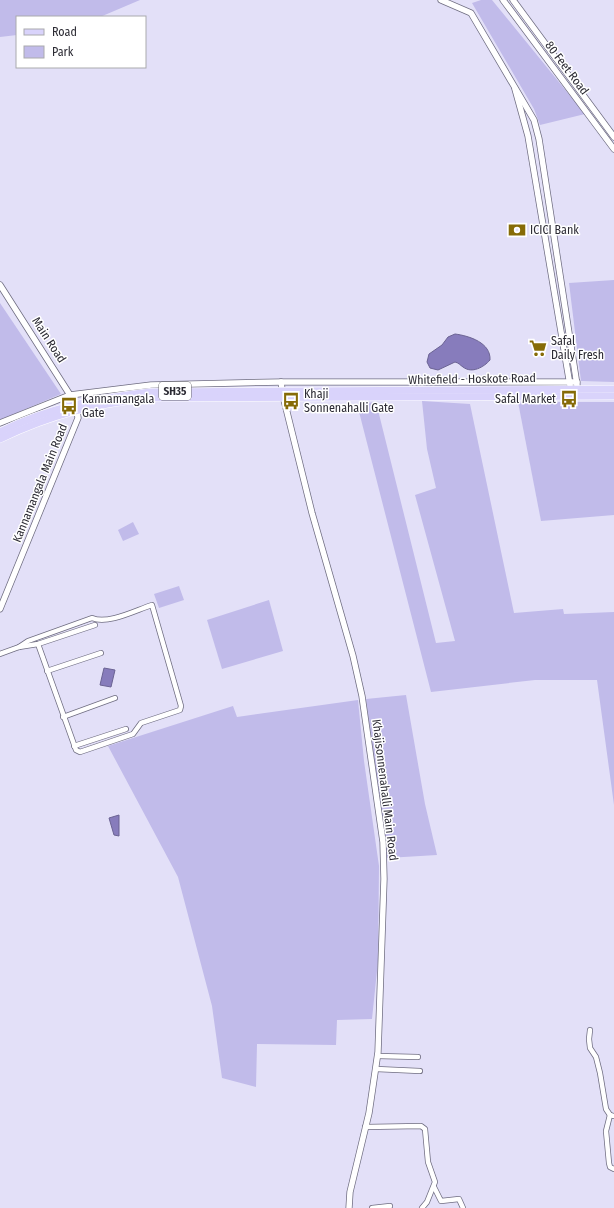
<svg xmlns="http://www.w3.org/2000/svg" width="614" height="1208" font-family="'Fira Sans Condensed',sans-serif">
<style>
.green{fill:#c1bbea}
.water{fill:#877cbc;stroke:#6b6393}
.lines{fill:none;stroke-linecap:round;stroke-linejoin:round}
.minor-casing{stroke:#6f6d81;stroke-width:6}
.tertiary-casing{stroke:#6f6d81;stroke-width:7}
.primary-casing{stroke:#fff;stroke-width:8}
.minor{stroke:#fff;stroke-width:4.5}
.tertiary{stroke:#fff;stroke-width:5.5}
.primary{stroke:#d9d3fb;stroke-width:7}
.labels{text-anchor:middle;stroke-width:3;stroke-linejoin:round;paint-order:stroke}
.shield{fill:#fff;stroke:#6b6a70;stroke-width:1}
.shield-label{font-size:11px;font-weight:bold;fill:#2b2a33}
.street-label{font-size:12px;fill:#2b2a33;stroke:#fff}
.poi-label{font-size:12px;fill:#2b2a33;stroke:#fff;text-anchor:start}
</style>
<rect width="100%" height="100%" fill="#e3e0f8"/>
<g class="green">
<path d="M0,0h140l-40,17h-83v18l-17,2z"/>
<path d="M481,0h11l93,114 -45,11 -6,-16 -62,-106z"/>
<path d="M614,280v102l-33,-1 -12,-98z"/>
<path d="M0,303l61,91 -61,26z"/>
<path d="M422,401l48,3 44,209 49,-4 1,5 50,-2v193l-17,-125h-62l-104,12 -74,-288 19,-2 60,241 19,-2 -40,-146 21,-7 -9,-39z"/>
<path d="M518,402h96v113l-73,6z"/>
<path d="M133,522l6,12 -16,7 -5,-11z"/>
<path d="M179,586l5,14 -25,8 -5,-14z"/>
<path d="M269,600l14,51 -61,18 -15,-49z"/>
<path d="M406,695l19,109 12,51 -50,3 -21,-159z"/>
<path d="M358,700l6,61 15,105 -1,95 -6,58 -35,1 -1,25 -79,-1 -1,43 -34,-9 -10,-72 -34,-129 -70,-131 125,-40 4,11z"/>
</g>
<g class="water">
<path d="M455,334c15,2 36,9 35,26 -6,7 -18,14 -27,7 -3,-2 -4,-4 -8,-5l-17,8 -8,-2 -3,-6 2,-8 13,-9 6,-8z"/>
<path d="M104,668l11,2 -4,17 -11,-2z"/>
<path d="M119,815v21l-5,-1 -5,-17z"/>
</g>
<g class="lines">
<g class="minor-casing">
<g id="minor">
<path d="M19,647l9,-6 64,-23c16,7 44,-8 60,-13l29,101 -1,4 -39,13 -8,11 -53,18 -4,-2 -38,-106"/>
<path d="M0,654l19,-7 19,-3 57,-19"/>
<path d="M47,671l54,-18"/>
<path d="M63,717l52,-19"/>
<path d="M74,746l52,-17"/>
<path d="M590,1030l-1,9 1,9 6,9 4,16 6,36 4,6 4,1"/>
<path d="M378,1056l40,1"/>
<path d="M376,1069l44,2"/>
<path d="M610,1115l-4,16 3,32 1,4 4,2"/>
<path d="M365,1127l56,-1 4,3 3,33 7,20 -8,20 -5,6"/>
<path d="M434,1187l7,14 18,-2 4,9"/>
<path d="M372,1208l18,-2"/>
</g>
</g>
<g class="tertiary-casing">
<g id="tertiary">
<path d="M441,0l30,13 63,107 5,19 38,246"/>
<path d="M503,0l111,149"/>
<path d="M513,0l101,137"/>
<path d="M515,89l13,47 42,249"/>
<path d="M0,285l70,110 7,14 1,9 -78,191"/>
<path d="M281,382l2,14 29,117 41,143 9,40 21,146 1,37 -6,173 -9,61 -19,79 -1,16"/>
<path d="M0,423l70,-28 81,-10 130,-3h296"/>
</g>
</g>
<g class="primary-casing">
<g id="primary">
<path d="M0,432c47,-24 98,-34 150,-40l464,-3"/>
<path d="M0,439c52,-25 94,-35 151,-41l463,-2"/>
</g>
</g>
<use href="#minor" class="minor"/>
<use href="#tertiary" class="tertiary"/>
<use href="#primary" class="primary"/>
</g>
<defs>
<g id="bank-bare" transform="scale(1.38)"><path d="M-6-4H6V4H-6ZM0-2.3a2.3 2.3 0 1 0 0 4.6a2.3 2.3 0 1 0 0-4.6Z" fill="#866b07" stroke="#fff" stroke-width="2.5" paint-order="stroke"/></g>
<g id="supermarket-bare" transform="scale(1.38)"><path d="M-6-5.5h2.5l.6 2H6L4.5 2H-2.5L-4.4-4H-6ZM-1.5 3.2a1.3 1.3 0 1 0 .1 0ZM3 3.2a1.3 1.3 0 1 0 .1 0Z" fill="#866b07" stroke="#fff" stroke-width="2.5" paint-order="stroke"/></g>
<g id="bus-bare" transform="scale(1.38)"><path d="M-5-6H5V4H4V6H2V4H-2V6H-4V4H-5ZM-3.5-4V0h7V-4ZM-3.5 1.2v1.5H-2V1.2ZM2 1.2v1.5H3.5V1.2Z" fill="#866b07" stroke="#fff" stroke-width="2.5" paint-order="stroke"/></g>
</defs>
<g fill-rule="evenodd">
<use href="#bank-bare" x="517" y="230"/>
<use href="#supermarket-bare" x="538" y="348"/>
<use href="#bus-bare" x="569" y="399"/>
<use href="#bus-bare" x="291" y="401"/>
<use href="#bus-bare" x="69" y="406"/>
</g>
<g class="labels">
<rect class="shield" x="159" y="382" width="32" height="18" rx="3"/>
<g class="shield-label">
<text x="175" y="395">SH35</text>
</g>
<g class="street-label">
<text transform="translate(567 68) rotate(53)" y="4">80 Feet Road</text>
<text transform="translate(49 340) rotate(57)" y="4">Main Road</text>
<text transform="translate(472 379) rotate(-1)" y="4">Whitefield - Hoskote Road</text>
<text transform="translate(40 483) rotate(-68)" y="4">Kannamangala Main Road</text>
<text transform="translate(385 790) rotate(83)" y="4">Khajisonnenahalli Main Road</text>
</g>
<g class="poi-label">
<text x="530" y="234">ICICI Bank</text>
<text x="551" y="345">Safal<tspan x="551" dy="14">Daily Fresh</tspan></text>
<text x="304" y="398">Khaji<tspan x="304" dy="14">Sonnenahalli Gate</tspan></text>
<text x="82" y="403">Kannamangala<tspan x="82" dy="14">Gate</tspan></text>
<text x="556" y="403" text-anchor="end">Safal Market</text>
</g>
</g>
<rect x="16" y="16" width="130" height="52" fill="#ffffff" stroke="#aaaaad"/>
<rect x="24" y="29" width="20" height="6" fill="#d9d3fb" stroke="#aaaaad"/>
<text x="52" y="36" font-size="12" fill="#2b2a33">Road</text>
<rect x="24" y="46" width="20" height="12" fill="#c1bbea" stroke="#aaaaad"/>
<text x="52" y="56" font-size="12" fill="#2b2a33">Park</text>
</svg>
